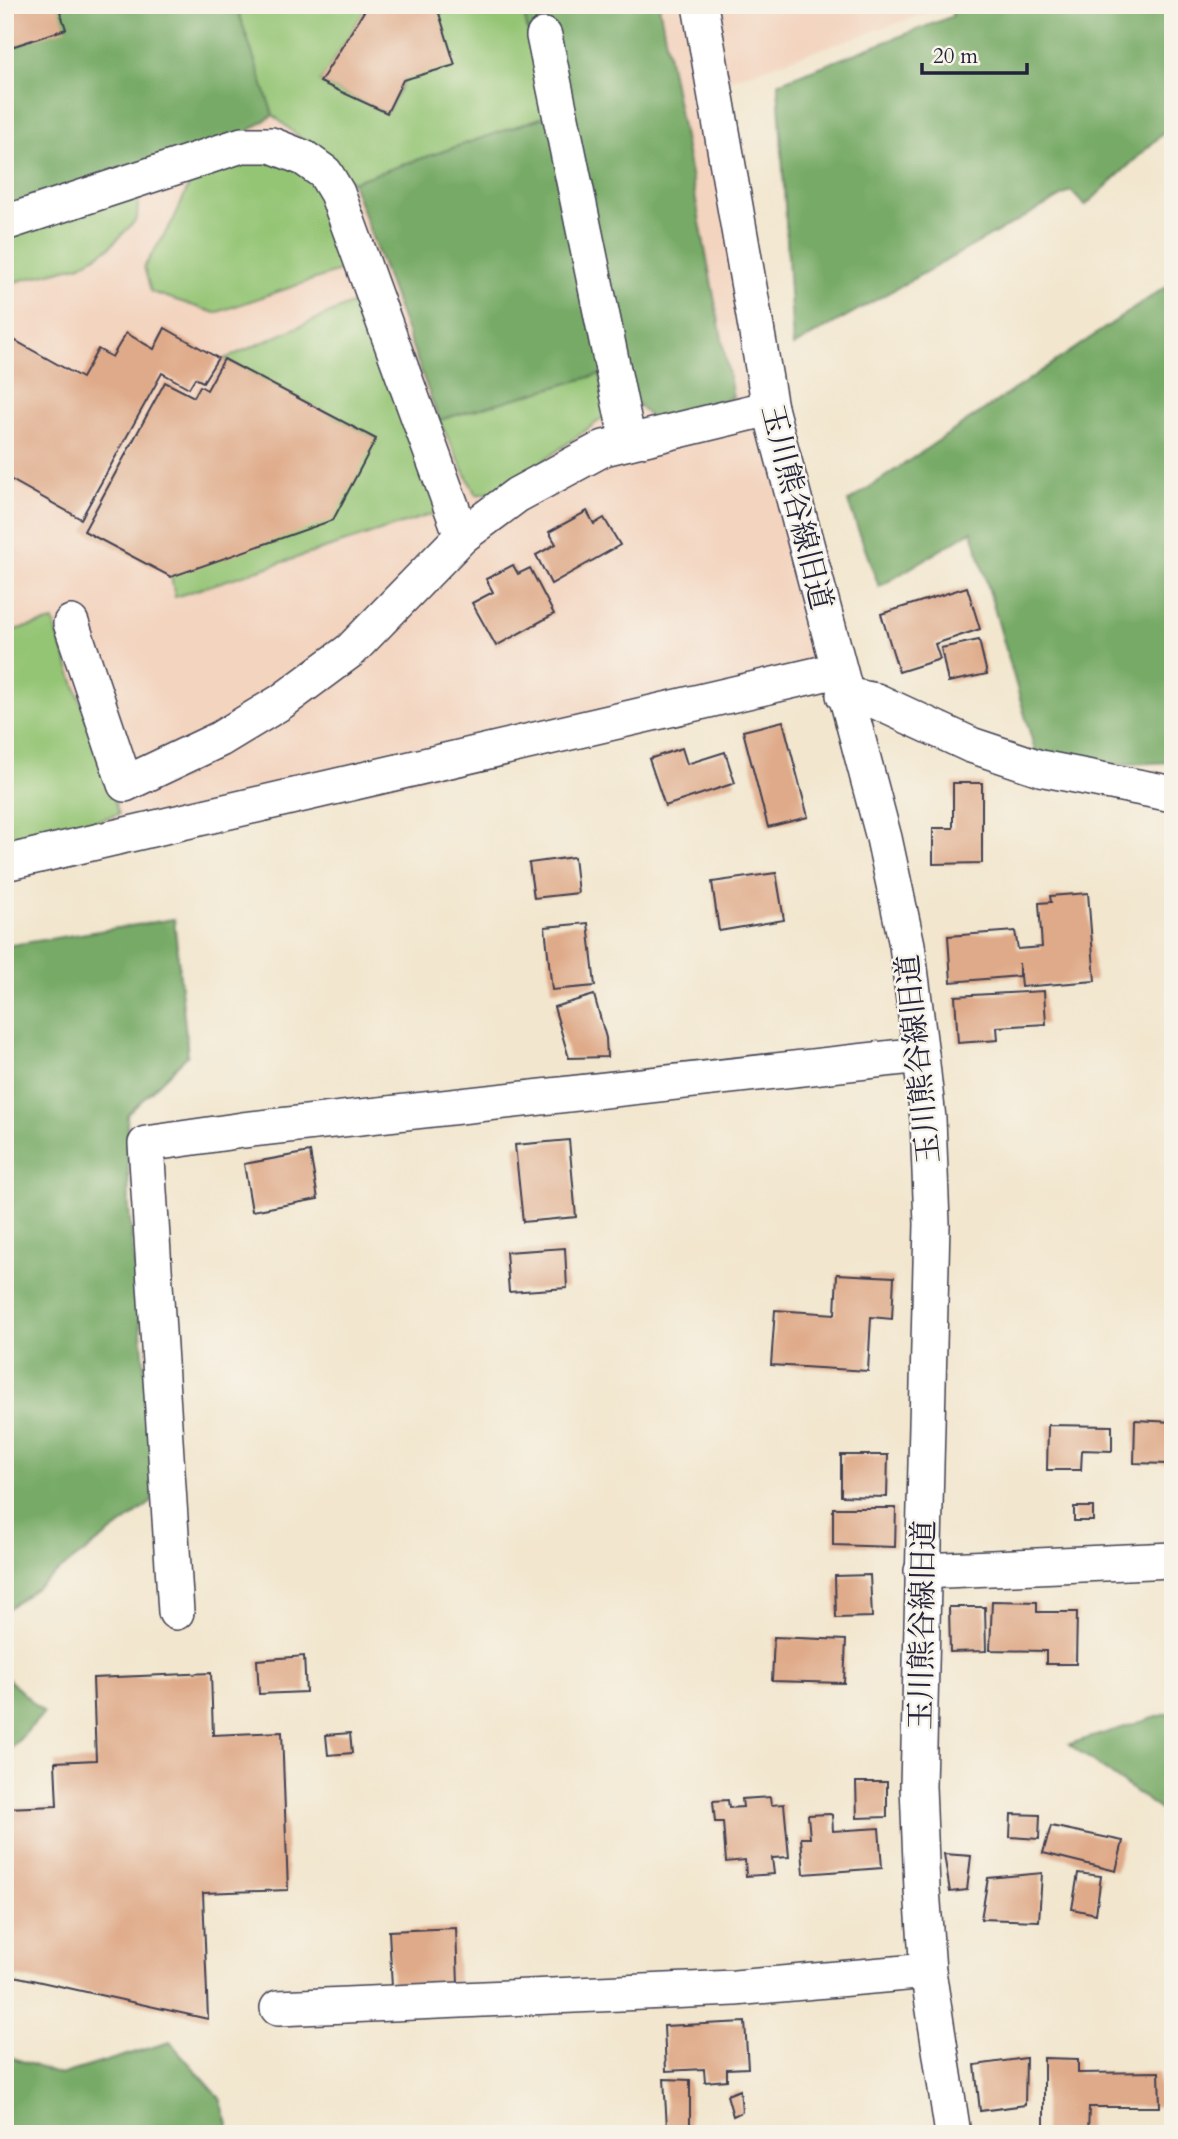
<svg xmlns="http://www.w3.org/2000/svg" width="1178" height="2139" font-family="Cardo,'Noto Serif JP',serif">
<style>
.built{fill:#f3d4bf}
.green{fill:#94c575;stroke:#5b7458;stroke-width:2}
.forest{fill:#7a6;stroke:#4c6650;stroke-width:2}
.building{fill:#dfaa89}
.lines{fill:none;stroke-linecap:round;stroke-linejoin:round}
.minor-casing{stroke:#413f51;stroke-width:38}
.minor{stroke:#fff;stroke-width:35}
.labels{text-anchor:middle;stroke-width:5;stroke-linejoin:round;paint-order:stroke}
.street-label{font-size:30px;fill:#22223b;stroke:#f7f3e8}
</style>
<rect width="100%" height="100%" fill="#f7f3e8"/>
<filter id="ink" filterUnits="userSpaceOnUse"><feTurbulence type="fractalNoise" baseFrequency=".0143" numOctaves="2"/><feDisplacementMap in="SourceGraphic" scale="14" xChannelSelector="R" yChannelSelector="G"/><feConvolveMatrix kernelMatrix="1 2 1 2 8 2 1 2 1" color-interpolation-filters="sRGB"/></filter>
<filter id="wash" filterUnits="userSpaceOnUse"><feTurbulence type="fractalNoise" baseFrequency=".00686" numOctaves="4" result="noise"/><feDisplacementMap in="SourceGraphic" scale="28" xChannelSelector="R" yChannelSelector="G"/><feGaussianBlur stdDeviation="1.57" result="paint"/><feColorMatrix in="noise" values="0 0 0 0 0 0 0 0 0 0 0 0 0 0 0 0 0 1.4 0 .05"/><feComposite in="paint" operator="in"/></filter>
<g filter="url(#wash)">
<rect width="100%" height="100%" fill="#f2e6ce"/>
<path class="built" d="M5,5h929l2,5 -225,76 140,596 -166,43 -280,59 -400,89z"/>
<g class="green">
<path d="M236,5h129l1,3 -46,74 67,31 52,-100 24,-8h59l25,111 -195,66 -79,-67z"/>
<path d="M271,155l41,18 42,93 -139,47 -64,-21 -7,-25 30,-48 15,-34 14,-9z"/>
<path d="M139,190l-2,29 -28,29 -28,17 -71,18 -5,9v-60z"/>
<path d="M367,297l81,212 -273,88 -4,-20 205,-138 -152,-80z"/>
<path d="M600,374l10,39 -108,77 -26,5 -37,-75z"/>
<path d="M53,621l66,193 -114,34v-216z"/>
</g>
<g class="forest">
<path d="M5,5h231l37,110 -36,23 -232,71z"/>
<path d="M522,5h137l74,392 -77,26 -21,-21 -35,-28 -161,46 -87,-238 195,-66z"/>
<path d="M949,5h224v119l-88,82 -14,-15 -278,155 -15,-263 175,-67z"/>
<path d="M1173,282v480l-133,6 -68,-237 -93,56 -31,-85z"/>
<path d="M174,919l14,136 -61,60 2,94 23,236v57l-147,109v-665z"/>
<path d="M5,1676l39,37 -39,42z"/>
<path d="M1173,1712v107l-104,-75z"/>
<path d="M170,2042l50,56 11,36h-226v-79l55,20z"/>
</g>
<g id="blocks">
<g class="building">
<path d="M5,5h53l8,24 -61,20z"/>
<path d="M365,5h96l-22,8 16,52 -52,15 -16,33 -67,-31 46,-74z"/>
<path d="M165,328l53,30 -15,24 -8,-4 -6,10 -27,-15 -81,146 -73,-41 -3,5v-148l77,43 16,-29 14,8 14,-24 28,16z"/>
<path d="M224,359l152,80 -43,81 -162,57 -87,-46 81,-149 29,15 6,-11 7,4z"/>
<path d="M587,511l7,13 10,-6 16,27 -69,39 -15,-29 20,-11 -7,-12z"/>
<path d="M513,565l5,9 12,-6 24,46 -58,32 -24,-43 21,-11 -7,-13z"/>
<path d="M967,587l13,42 -45,15 5,15 -41,13 -18,-58z"/>
<path d="M979,640l8,34 -39,8 -7,-34z"/>
<path d="M783,721l25,96 -40,10 -25,-96z"/>
<path d="M682,748l5,16 38,-12 10,31 -70,23 -16,-47z"/>
<path d="M953,783h29v80l-49,1v-36h20z"/>
<path d="M574,857l4,36 -44,5 -5,-35z"/>
<path d="M776,873l8,47 -65,11 -7,-49z"/>
<path d="M1088,893l7,88 -74,6 -2,-24v13l-68,6 -3,-46 67,-5 3,18 24,-2 -3,-44 12,-1 -1,-6z"/>
<path d="M588,923l7,63 -43,4 -7,-63z"/>
<path d="M1044,991l2,33 -49,3 1,13 -40,3 -3,-47z"/>
<path d="M594,995l12,43 1,19 -38,1 -15,-51z"/>
<path d="M569,1140l7,77 -53,5 -8,-77z"/>
<path d="M310,1152l8,47 -66,12 -8,-47z"/>
<path d="M565,1248l2,40 -58,4 -3,-40z"/>
<path d="M837,1274l57,3 -2,42 -21,-2 -3,54 -97,-6 4,-55 60,4z"/>
<path d="M1135,1420l38,2v54h-6l1,-12 -34,-1z"/>
<path d="M1048,1425l64,1v25l-30,-1 -1,20h-34z"/>
<path d="M841,1455h47l-1,42 -46,-1z"/>
<rect x="1074" y="1507" width="19" height="14"/>
<path d="M833,1508h63l-1,39 -62,-2z"/>
<path d="M870,1575l2,42 -36,1 -1,-42z"/>
<path d="M992,1601l45,1v10h40l-1,52h-30v-13l-56,-1z"/>
<path d="M949,1607h36l1,44 -36,1z"/>
<path d="M774,1637l72,3 -2,43 -72,-2z"/>
<path d="M304,1656l2,36 -47,2 -2,-34z"/>
<path d="M211,1673l2,62 69,-3 6,158 -85,3 5,126 -203,-45v-166l52,-2 -2,-44 41,-2 -3,-82z"/>
<path d="M350,1733l2,20 -24,2 -2,-20z"/>
<path d="M856,1782h31v35l-30,1z"/>
<path d="M770,1797l1,8 13,-1 5,53 -17,1 2,16 -28,2 -1,-16 -19,2 -3,-40h-8l-2,-21 15,-1 1,8 14,-1 -1,-8z"/>
<path d="M830,1814l2,1 1,16 46,-3 3,40 -78,6 -3,-36h9l-2,-23z"/>
<path d="M1011,1814l29,1 -1,24 -29,-2z"/>
<path d="M1051,1826l72,15 -7,30 -73,-18z"/>
<path d="M944,1854l27,2 -4,34 -17,2z"/>
<path d="M1042,1873l-3,48 -58,-2 7,-41z"/>
<path d="M1078,1873l23,3 -5,38 -24,-5z"/>
<path d="M456,1928l2,56 -66,3 -3,-56z"/>
<path d="M745,2022l3,46 -21,1v11l-22,2 -1,-13 -38,2 -2,-45z"/>
<path d="M1026,2058l-1,47 -45,6 -5,-46z"/>
<path d="M1044,2058l34,1v14l81,-1 1,35h-71l-1,27h-44z"/>
<path d="M664,2079l26,1v47h-23z"/>
<path d="M740,2090l2,22 -9,4 -6,-21z"/>
</g>
</g>
</g>
<g filter="url(#ink)">
<use href="#blocks" fill-opacity="0" stroke="#413f51" stroke-width="2"/>
<g class="lines">
<g class="minor-casing">
<g id="minor">
<path d="M700,5l70,403 114,430 23,107 14,110 7,64 4,105 -14,562 4,103 6,82 25,163"/>
<path d="M544,36l84,406"/>
<path d="M5,223l237,-78h29l33,13 21,15 12,20 125,343"/>
<path d="M71,623l54,161 95,-45 61,-37 70,-52 111,-114 55,-41 87,-47 166,-40"/>
<path d="M844,695l32,6 95,44 69,23 133,26"/>
<path d="M5,863l833,-193"/>
<path d="M922,1571l251,-11"/>
<path d="M176,1612l-30,-468 97,-14 678,-75"/>
<path d="M278,2008l457,-20 193,-17"/>
</g>
</g>
<use href="#minor" class="minor"/>
</g>
</g>
<g class="labels">
<g class="street-label">
<text transform="translate(797 507) rotate(76)" y="10">玉川熊谷線旧道</text>
<text transform="translate(918 1059) rotate(-96)" y="10">玉川熊谷線旧道</text>
<text transform="translate(922 1625) rotate(-89)" y="10">玉川熊谷線旧道</text>
</g>
</g>
<rect width="1178" height="2139" fill="none" stroke="#f7f3e8" stroke-width="28"/>
<path d="M922 63v10h105v-10" fill="none" stroke="#22223b" stroke-width="3.5"/>
<text x="933" y="63" font-size="21" fill="#22223b" stroke="#f7f3e8" stroke-width="5" paint-order="stroke">20 m</text>
</svg>
